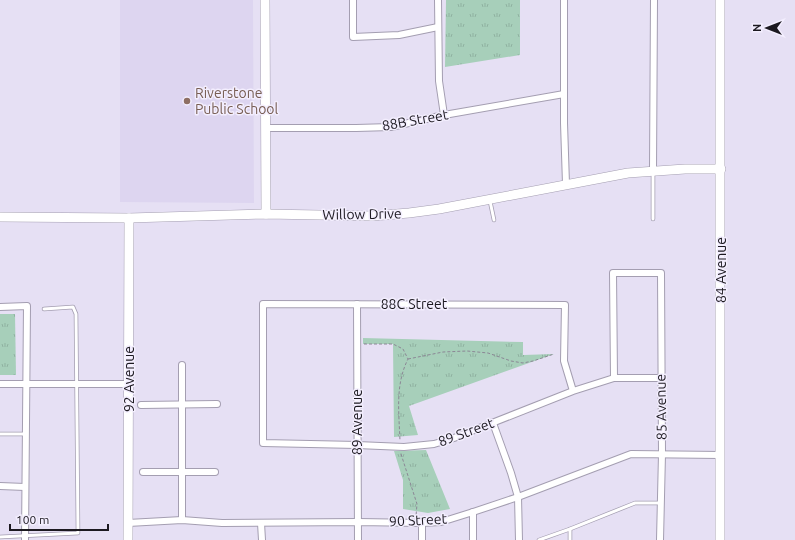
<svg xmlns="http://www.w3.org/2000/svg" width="795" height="540" font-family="Ubuntu,sans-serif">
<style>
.built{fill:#ddd5f0}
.park{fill:url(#park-tufts)}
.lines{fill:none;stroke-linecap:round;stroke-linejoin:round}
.lane-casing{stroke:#a49eb1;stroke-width:4.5}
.street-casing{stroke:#a49eb1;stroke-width:8}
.secondary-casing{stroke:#a49eb1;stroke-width:10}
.path{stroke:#8b8795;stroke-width:1;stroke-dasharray:3 2;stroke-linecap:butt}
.lane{stroke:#fff;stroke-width:3}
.street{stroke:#fff;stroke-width:6}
.secondary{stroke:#fff;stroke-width:9}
.education-dot{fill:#8d6e63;stroke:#f3eefe;stroke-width:1.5}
.labels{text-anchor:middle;stroke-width:3;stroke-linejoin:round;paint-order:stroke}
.education-label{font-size:14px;fill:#785e54;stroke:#f3eefe;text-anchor:start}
.street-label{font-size:14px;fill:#1c1920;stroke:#f3eefe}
</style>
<defs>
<pattern id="park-tufts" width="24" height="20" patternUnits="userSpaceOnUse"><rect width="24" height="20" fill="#a7cfba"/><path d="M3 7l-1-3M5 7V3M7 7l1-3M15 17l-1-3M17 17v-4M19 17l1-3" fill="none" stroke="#8fb1a0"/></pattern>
</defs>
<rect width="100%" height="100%" fill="#e6e0f4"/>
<path class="built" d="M120,0h133l1,203 -134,-1z"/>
<g class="park">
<path d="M446,0h74v55l-75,12z"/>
<path d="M0,314h15l1,61h-16z"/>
<path d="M363,338l160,4v13l31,-1 -145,52 9,29 -24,2 -1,-93h-30z"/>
<path d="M426,450l24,59 -22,4 -25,-4v-29l-9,-29z"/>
</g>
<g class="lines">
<g class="lane-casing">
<g id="lane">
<path d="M653,172v47"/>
<path d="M490,201l4,19"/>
<path d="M0,434h26"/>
<path d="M0,537l78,-4 -2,-219 -3,-7 -29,2"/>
<path d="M539,540l31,-11 65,-26h26"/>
<path d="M570,540v-11"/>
</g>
</g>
<g class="street-casing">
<g id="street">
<path d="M353,0v37l46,-2 39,-8"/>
<path d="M438,0l1,81 5,34"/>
<path d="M564,0v123l2,61"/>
<path d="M265,128h91l35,-1 53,-12 120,-21"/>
<path d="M653,170l1,-170"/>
<path d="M357,304l1,236"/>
<path d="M0,307l27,-1 -2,234"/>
<path d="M614,378l-1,-105h48l1,181 -2,86"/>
<path d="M0,384h129"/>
<path d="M573,391l-9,-30 1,-56 -302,-1v139l94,2 47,2 30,-3 20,-6 119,-47 41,-13h47"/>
<path d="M141,405l76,-1"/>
<path d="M493,423l18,50 7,24 1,43"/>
<path d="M143,472h72"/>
<path d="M0,486l25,1"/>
<path d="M473,512v28"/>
<path d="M182,520v-155"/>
<path d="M128,523l54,-3 40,3 136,-1 64,1 19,-1 32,-10 45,-15 113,-43 90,1"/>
<path d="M261,523l1,17"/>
<path d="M422,523v17"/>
</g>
</g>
<g class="secondary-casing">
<g id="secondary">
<path d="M265,0l1,214"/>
<path d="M0,217l129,1 137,-4 107,2 36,-3 30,-4 189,-36 57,-4h36"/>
<path d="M128,540l1,-322"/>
<path d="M720,540v-540"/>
</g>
</g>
<g class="path">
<path d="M364,344h29l10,5 5,10c-13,26 -9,53 -8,82"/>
<path d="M408,359l35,-7 24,-1 21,2 23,8 12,2 10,-2 21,-7"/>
<path d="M401,454l16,50 -1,12"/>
</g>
<use href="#lane" class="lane"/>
<use href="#street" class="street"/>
<use href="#secondary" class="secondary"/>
</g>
<circle class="education-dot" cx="187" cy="101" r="4"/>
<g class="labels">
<g class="education-label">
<text x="195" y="98">Riverstone<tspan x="195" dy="16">Public School</tspan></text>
</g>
<g class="street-label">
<text transform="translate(415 120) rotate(-10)" y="5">88B Street</text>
<text transform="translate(362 214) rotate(-1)" y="5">Willow Drive</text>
<text transform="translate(721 270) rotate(-90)" y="5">84 Avenue</text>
<text x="414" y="309">88C Street</text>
<text transform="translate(129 379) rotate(-90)" y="5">92 Avenue</text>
<text transform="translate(661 407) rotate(-91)" y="5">85 Avenue</text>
<text transform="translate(357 422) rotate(-90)" y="5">89 Avenue</text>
<text transform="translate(466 432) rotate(-20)" y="5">89 Street</text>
<text transform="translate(418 520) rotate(-3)" y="5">90 Street</text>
</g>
</g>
<g transform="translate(767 28) rotate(270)" stroke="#f3eefe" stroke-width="3" paint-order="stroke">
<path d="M0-3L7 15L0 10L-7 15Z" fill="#1c1920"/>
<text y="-6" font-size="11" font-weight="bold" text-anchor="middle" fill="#1c1920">N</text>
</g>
<path d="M10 524v6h98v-6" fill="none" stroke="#1c1920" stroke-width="2"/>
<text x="16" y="524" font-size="12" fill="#1c1920" stroke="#f3eefe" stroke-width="3" paint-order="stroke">100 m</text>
</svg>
